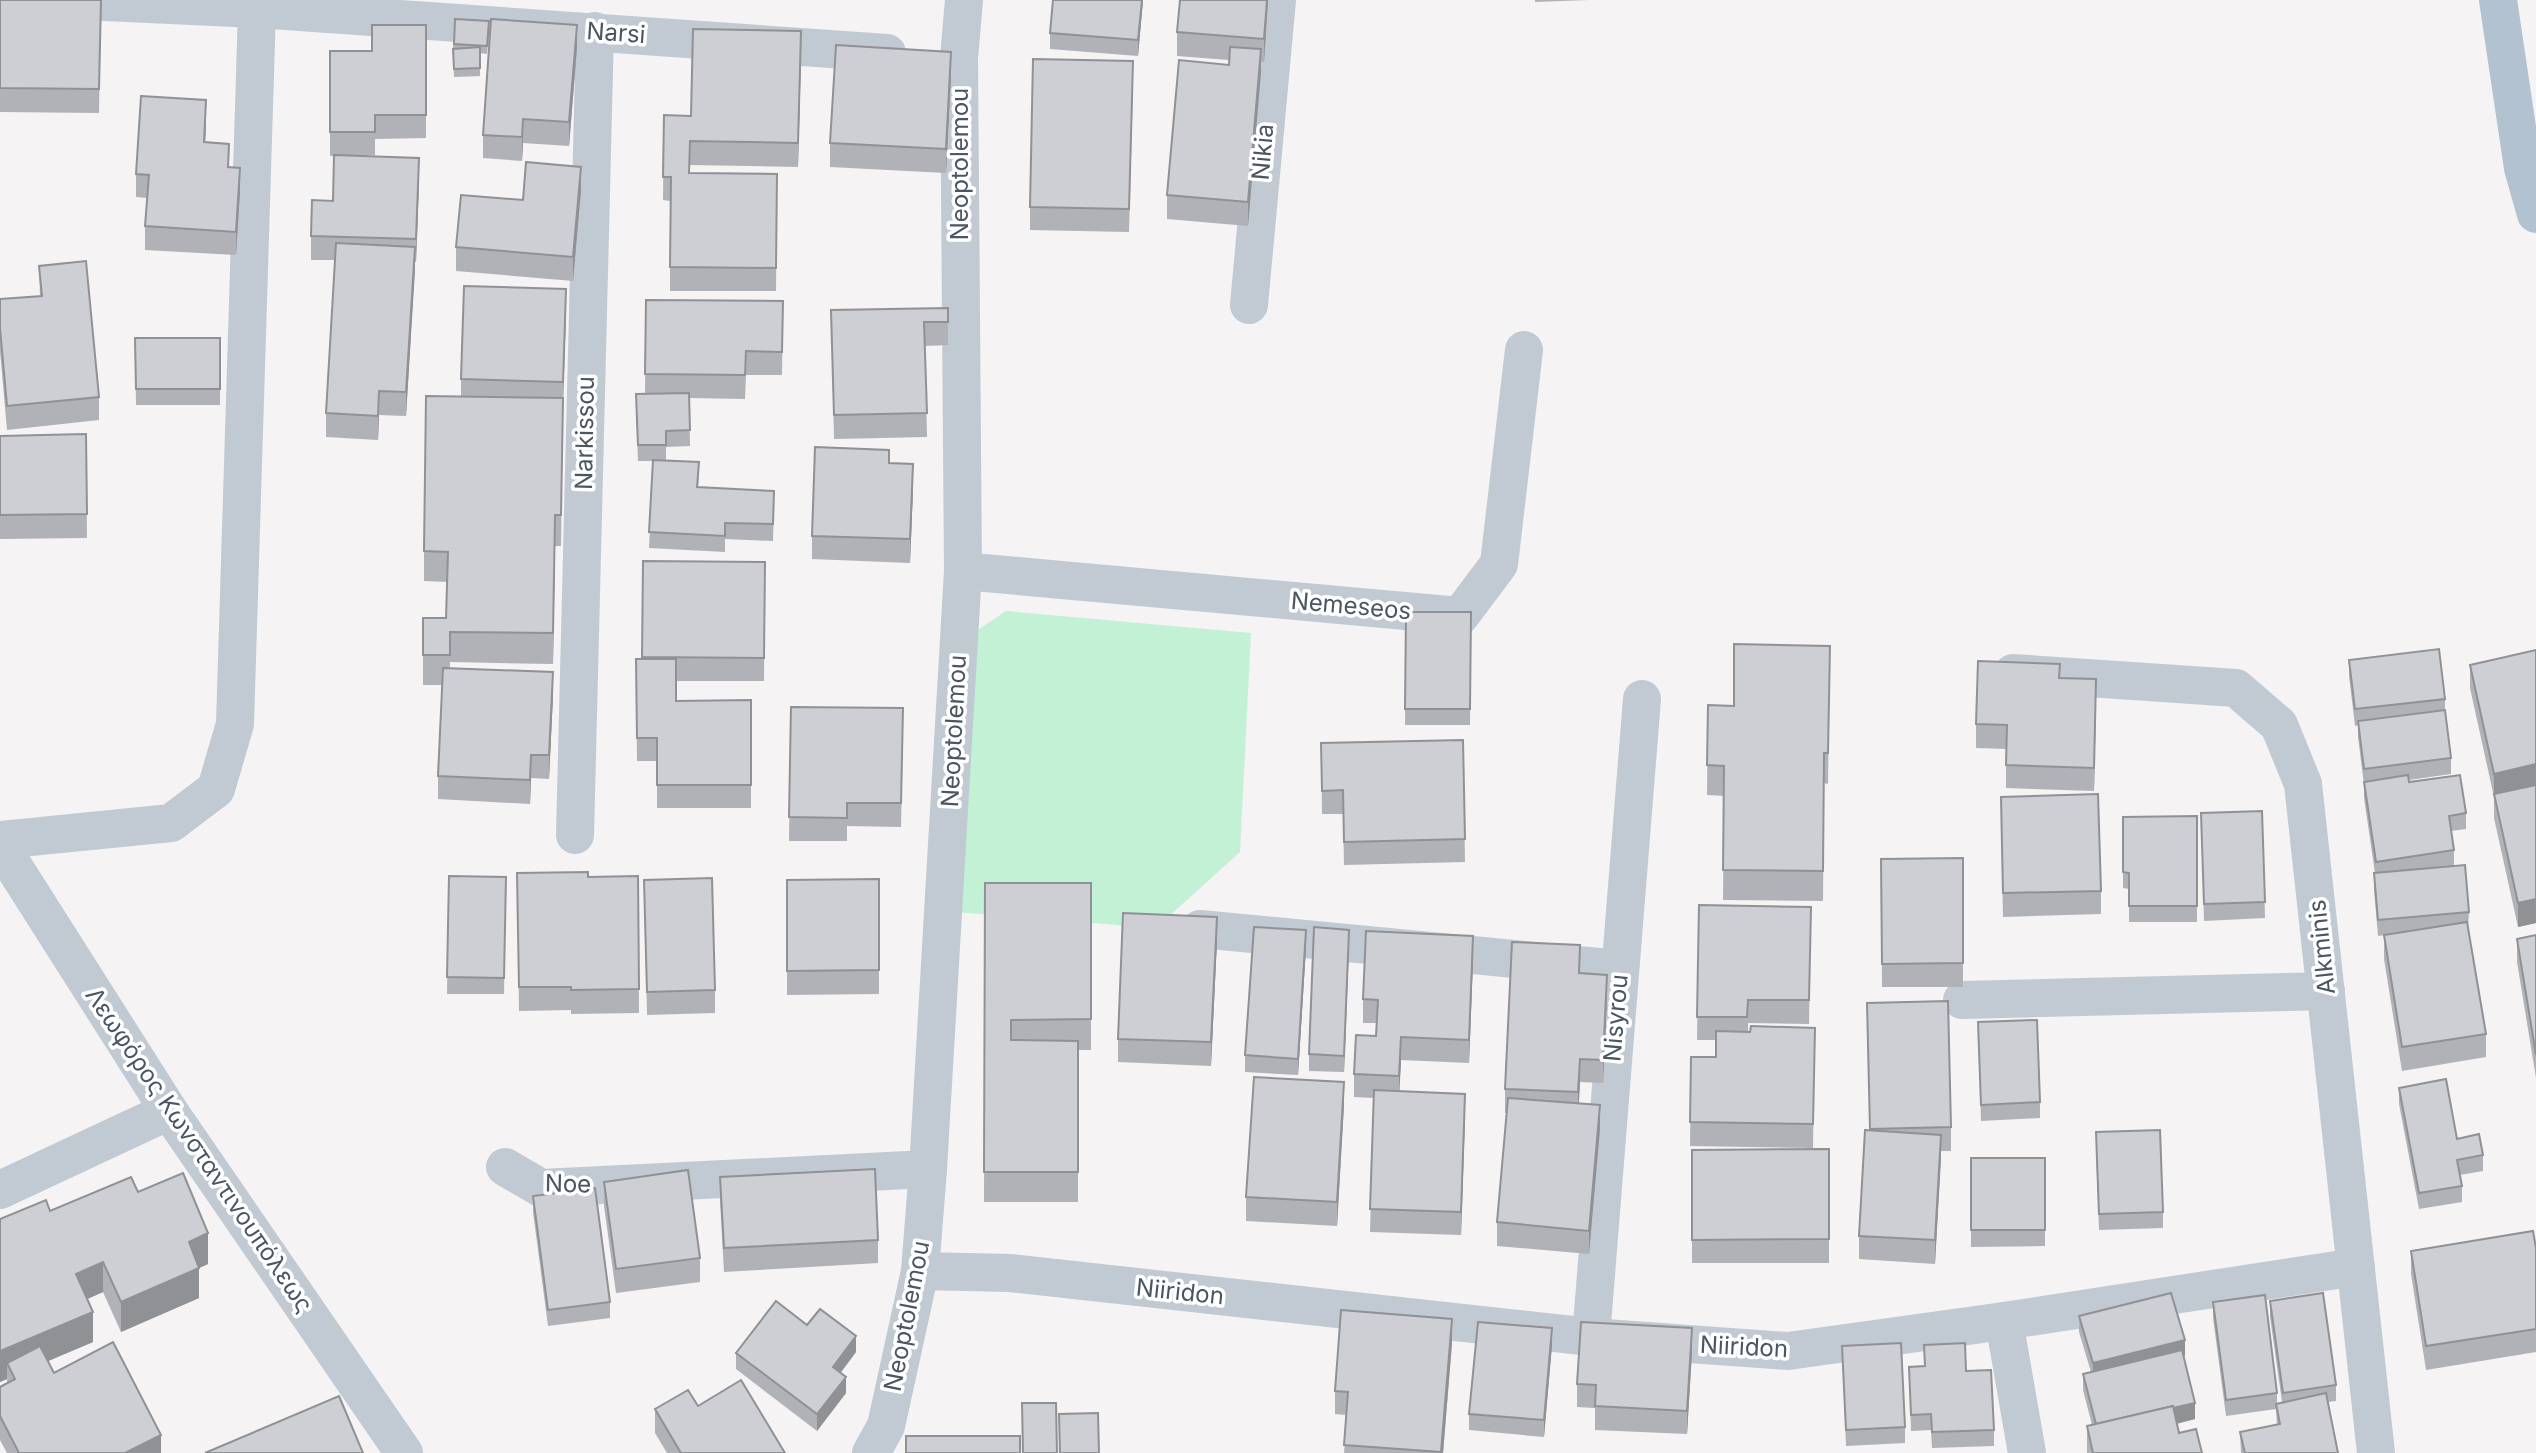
<svg xmlns="http://www.w3.org/2000/svg" width="2536" height="1453" font-family="Inter,sans-serif">
<style>
.green{fill:#c3f1d5}
.lines{fill:none;stroke-linecap:round;stroke-linejoin:round}
.minor{stroke:#c1cad2;stroke-width:38}
.major{stroke:#b3c2d1;stroke-width:38}
.wall{fill:#b0b2b7}
.shaded-wall{fill:#909195}
.building{fill:#cdcfd5;stroke:#909195;stroke-width:2}
.labels{text-anchor:middle;stroke-width:7;stroke-linejoin:round;paint-order:stroke}
.street-label{font-size:24px;fill:#4a5661;stroke:#fff}
</style>
<rect width="100%" height="100%" fill="#f5f3f3"/>
<path class="green" d="M1006,611l245,22 -11,219 -84,76 -202,-16 9,-272z"/>
<g class="lines">
<g class="minor">
<path d="M62,0l195,9 630,44"/>
<path d="M1249,305l28,-305"/>
<path d="M963,571l497,45 39,-52 25,-214"/>
<path d="M2013,673l223,15 43,37 24,59 73,669"/>
<path d="M575,835l20,-804"/>
<path d="M0,840l171,-17 45,-34 19,-65 22,-715"/>
<path d="M0,845l169,266 235,342"/>
<path d="M1200,929l420,40"/>
<path d="M1962,1000l364,-9"/>
<path d="M505,1167l36,21 387,-19"/>
<path d="M0,1190l169,-79"/>
<path d="M920,1271l90,2 581,64 197,14 216,-30 352,-54"/>
<path d="M2004,1321l23,132"/>
<path d="M1591,1337l51,-638"/>
<path d="M871,1453l15,-27 34,-155 8,-102 35,-598 -4,-513 5,-58"/>
</g>
<path class="major" d="M2498,0l25,168 13,46"/>
</g>
<g class="wall">
<path d="M0,0h101l-2,113 -99,-1z"/>
<path d="M1143,0l-5,56 -88,-7v-16z"/>
<path d="M1268,0l-4,62h-3l-13,164 -81,-7v-24l62,-130v-5l-52,-4v-24z"/>
<path d="M1535,0h54l-54,2z"/>
<path d="M455,19l34,10 -2,25 -7,-1v23l-26,1 -1,-28z"/>
<path d="M426,25v113l-51,1v16l-31,1 75,25 -3,81h-1l-9,154 -27,-1 -1,25 -52,-3v-24l9,-153h-24v-24l22,-35 1,-45h-4v-105h42z"/>
<path d="M577,48l-8,98 -46,-3 -1,18 -39,-3v-23z"/>
<path d="M801,55l-3,112 -108,-2v8l87,1 -1,117h-106v-90l-7,-1 1,-85 27,1z"/>
<path d="M951,75l-5,98 -116,-6v-24z"/>
<path d="M1133,85l-4,147 -99,-2v-23z"/>
<path d="M206,124l-1,18 24,25 11,24 -4,64 -91,-5v-24l2,-28 -11,-1v-23z"/>
<path d="M581,190l-8,91 -117,-10v-24l67,-47z"/>
<path d="M39,266l60,131v23l-92,10 -7,-79v-52l40,-3z"/>
<path d="M646,300l137,1 -1,74h-36l-1,24 -56,-1 1,48 -24,1v14l33,17 -1,9 76,20 -1,34 -48,-2v13l-76,-4 4,-87h-15l-2,-51 9,-16z"/>
<path d="M948,308v37l-23,1 2,91 -93,2 -3,-129z"/>
<path d="M566,312l-3,86 -2,148h-6l-2,118 -103,-2v6l103,28 -4,83 -18,-1 -1,26 -92,-5v-23l5,-91h-20v-67h23l1,-36 -23,-1v-30l37,-155v-17z"/>
<path d="M135,338h85v67h-84z"/>
<path d="M86,434l1,104 -87,1v-103z"/>
<path d="M913,488l-3,75 -98,-4v-23z"/>
<path d="M643,561l122,1 -1,119h-88v20l75,-1v108h-94v-47h-20l-1,-102h6z"/>
<path d="M1406,612h65l-1,113h-65z"/>
<path d="M1830,646l-2,138 -4,-1 -1,118 -100,-1 1,-104 -17,-1 1,-90 26,1z"/>
<path d="M2536,650v273l-18,4 -24,-109v-21l-24,-109v-23z"/>
<path d="M2349,660l96,39v11l6,48v16l-42,6v2l57,31v16l-15,2 3,19v16l15,46 -1,16 18,106v23l-84,14 -18,-112v-24h1l-7,1 -4,-47v-16h1l-11,-75v-13l-6,-48v-12l-3,1 -6,-50z"/>
<path d="M2060,678l36,25 -2,88 -88,-3v-39l-30,-1v-24z"/>
<path d="M791,707l112,25 -2,95 -54,-1v15h-58z"/>
<path d="M1463,740l2,122 -121,3 -1,-51h-21l-1,-71z"/>
<path d="M2262,811l3,107 -61,3 -3,-108z"/>
<path d="M2197,816v106h-68v-33l-6,-1v-71z"/>
<path d="M2001,820l100,71v23l-98,3z"/>
<path d="M1963,858v129h-81l-1,-128z"/>
<path d="M517,873l71,4 50,-1 1,137 -68,1v-4l-52,1z"/>
<path d="M449,876l57,1 -2,117h-57z"/>
<path d="M879,879v115l-92,1v-115z"/>
<path d="M644,880l71,110v23l-68,2z"/>
<path d="M985,883h106v167h-13v152h-94z"/>
<path d="M1699,905l112,2 -2,117 -61,-1v9l67,-4 -2,120 -123,-2 1,-89h25v-17h-19z"/>
<path d="M2536,935v143l-19,-116v-23z"/>
<path d="M1217,941l-6,125 -93,-4v-23z"/>
<path d="M1349,946l-5,126 -35,-1v-17z"/>
<path d="M1306,947l-8,128 -53,-3v-17z"/>
<path d="M1473,960l-4,103 -68,-3 -2,31 66,26 -4,118 -91,-3 4,-134 -20,-1v-23l22,-38 1,-13h-14v-24z"/>
<path d="M1580,973l27,25 -4,85 -23,-1 -1,22 21,25 -11,125 -92,-8v-24l10,-109h-2v-24z"/>
<path d="M1867,1003l84,124v24h-10l-6,113 -76,-5v-23l11,-105z"/>
<path d="M1978,1022l62,80v16l-59,3z"/>
<path d="M2399,1088l58,51 26,16v16l-23,4 2,11v16l-43,7 -20,-105z"/>
<path d="M1344,1105l-7,121 -91,-5v-24z"/>
<path d="M2096,1148l67,64v16l-64,2z"/>
<path d="M1829,1149v114h-137v-113z"/>
<path d="M1971,1158h74v88l-74,1z"/>
<path d="M720,1177l158,63v23l-154,9 -4,-71z"/>
<path d="M604,1182l96,76v24l-84,11 -12,-87z"/>
<path d="M138,1192l70,72 -9,4v30l-78,34 -18,-40 -16,7 6,43 -45,19 6,12 107,80h-154l-7,-13v-53l7,-3v-5l-7,3v-163l50,-8z"/>
<path d="M533,1196l77,106v16l-62,8 -15,-114z"/>
<path d="M2536,1248v104l-110,18 -15,-96v-23z"/>
<path d="M2270,1301l66,84v16l-8,1 10,51h-97l-1,-21 37,-7 -1,-16 -50,7 -13,-98v-16l64,91v10l5,-1 -12,-85z"/>
<path d="M2079,1316l106,40h-1l11,63 -18,5 2,9 23,20h-115v-27l5,-1 -9,-35v-16l8,-2 -12,-40z"/>
<path d="M807,1325l49,27 -15,20 5,21 -29,38 -81,-62v-16z"/>
<path d="M1452,1343l-9,110h-99l3,-38 -12,-1v-23z"/>
<path d="M1552,1345l-8,92 -75,-7v-16z"/>
<path d="M1924,1345l42,26 28,59v16l-62,2 -1,-18 -20,1 -2,-64 15,-1z"/>
<path d="M1842,1346l63,81v16l-59,3z"/>
<path d="M1692,1352l-5,82 -92,-4v-22l-18,-1v-23z"/>
<path d="M698,1406l87,47h-118l-12,-20v-24z"/>
</g>
<g class="shaded-wall">
<path d="M1142,0h1l-5,56v-16z"/>
<path d="M1267,0h1l-4,62v-23z"/>
<path d="M577,25v23l-8,98v-24z"/>
<path d="M801,31v24l-3,112v-24z"/>
<path d="M1261,49v24l-13,153v-24z"/>
<path d="M951,52v23l-5,98v-24z"/>
<path d="M206,100v24l-2,42v-24z"/>
<path d="M523,119v24l-1,18v-24z"/>
<path d="M419,158v23l-3,81v-23z"/>
<path d="M581,167v23l-8,91v-24z"/>
<path d="M240,168v23l-4,64v-23z"/>
<path d="M415,247v24l-9,145v-24z"/>
<path d="M566,289v23l-3,93v-23z"/>
<path d="M379,391v24l-1,25v-24z"/>
<path d="M913,464v24l-3,75v-24z"/>
<path d="M555,515v31l-2,118v-31z"/>
<path d="M553,672v24l-4,83v-24z"/>
<path d="M2096,679v24l-2,88v-23z"/>
<path d="M531,755v23l-1,26v-24z"/>
<path d="M2536,764v24l-42,9v-23z"/>
<path d="M2536,899v24l-18,4v-24z"/>
<path d="M1217,917v24l-6,125v-24z"/>
<path d="M1306,930v17l-8,128v-16z"/>
<path d="M1349,930v16l-5,126v-16z"/>
<path d="M1473,936v24l-4,103v-23z"/>
<path d="M1607,975v23l-4,85v-23z"/>
<path d="M1401,1037v23l-2,40v-24z"/>
<path d="M1580,1059v23l-2,33v-23z"/>
<path d="M1344,1082v23l-7,121v-24z"/>
<path d="M1465,1094v23l-4,118v-23z"/>
<path d="M1600,1105v24l-11,125v-23z"/>
<path d="M1941,1135v24l-6,105v-24z"/>
<path d="M208,1233v31l-9,4v30l-78,34v-30l68,-60z"/>
<path d="M103,1262v30l-27,12v-30z"/>
<path d="M93,1312v30l-80,34 -6,-13v16l-7,3v-31z"/>
<path d="M1452,1319v24l-9,110h-2z"/>
<path d="M1552,1328v17l-8,92v-17z"/>
<path d="M1692,1328v24l-5,82v-23z"/>
<path d="M856,1336v16l-23,31v-16z"/>
<path d="M2185,1340v16l-92,23v-16z"/>
<path d="M846,1377v16l-29,38v-17z"/>
<path d="M2195,1403v16l-99,24v-16z"/>
<path d="M161,1435v18h-36z"/>
</g>
<g class="building">
<path d="M0,0h101l-2,89 -99,-1z"/>
<path d="M1053,0h89l-4,40 -88,-7z"/>
<path d="M1180,0h87l-3,39 -87,-7z"/>
<path d="M455,19l34,2 -2,25 -33,-2z"/>
<path d="M491,19l86,6 -8,97 -46,-3 -1,18 -39,-2z"/>
<path d="M372,25h54v90h-51v17h-45v-81h42z"/>
<path d="M693,29l108,2 -3,112 -108,-2 -1,32 88,1 -1,94 -106,-1 1,-90h-8l1,-62 27,1z"/>
<path d="M836,45l115,7 -5,97 -116,-6z"/>
<path d="M480,47v21l-26,1 -1,-20z"/>
<path d="M1230,47l31,2 -13,153 -81,-7 12,-135 50,5z"/>
<path d="M1033,59l100,2 -4,148 -99,-2z"/>
<path d="M141,96l65,4 -2,42 25,2 -1,23 12,1 -4,64 -91,-6 4,-51 -13,-1z"/>
<path d="M334,155l85,3 -3,81 -105,-3 1,-36 21,1z"/>
<path d="M526,162l55,5 -8,90 -117,-10 5,-52 62,5z"/>
<path d="M336,243l79,4 -9,145 -27,-1 -1,25 -52,-3z"/>
<path d="M86,261l13,136 -92,9 -7,-78v-29l42,-3 -3,-30z"/>
<path d="M464,286l102,3 -3,93 -102,-3z"/>
<path d="M646,300l137,1 -1,51 -36,-1 -1,24 -100,-1z"/>
<path d="M948,308v14h-24l3,91 -93,2 -3,-105z"/>
<path d="M135,338h85v51h-84z"/>
<path d="M689,393l1,37 -24,1v14h-28l-2,-51z"/>
<path d="M426,396l137,2 -2,117h-6l-2,118 -103,-1v23h-27v-37h23l2,-66 -24,-1z"/>
<path d="M86,434l1,80 -87,1v-79z"/>
<path d="M815,447l74,3v13l24,1 -3,75 -98,-3z"/>
<path d="M653,460l46,2 -2,25 77,4 -1,33 -48,-1v13l-76,-4z"/>
<path d="M643,561l122,1 -1,96 -122,-1z"/>
<path d="M1406,612h65l-1,97h-65z"/>
<path d="M1734,644l96,2 -2,107h-4l-1,118 -100,-1 1,-104 -17,-1 1,-60 26,1z"/>
<path d="M2439,649l6,50 -90,10 -6,-49z"/>
<path d="M2536,650v114l-42,10 -24,-109z"/>
<path d="M636,659h40v42l75,-1v85h-94v-47h-20z"/>
<path d="M1978,661l82,3 -1,14 37,1 -2,89 -88,-3 1,-40 -31,-1z"/>
<path d="M443,668l110,4 -4,83h-18l-1,25 -92,-4z"/>
<path d="M791,707l112,1 -2,95h-54v15l-58,-1z"/>
<path d="M2445,710l6,48 -87,11 -6,-48z"/>
<path d="M1463,740l2,99 -121,3 -1,-52 -21,1 -1,-48z"/>
<path d="M2408,775l1,7 51,-7 6,38 -17,3 5,34 -78,12 -12,-80z"/>
<path d="M2536,785v114l-18,4 -24,-109z"/>
<path d="M2098,794l3,97 -98,2 -2,-96z"/>
<path d="M2262,811l3,91 -61,2 -3,-91z"/>
<path d="M2197,816v90h-68v-33l-6,-1v-55z"/>
<path d="M1963,858v105l-81,1 -1,-105z"/>
<path d="M2465,865l4,47 -91,8 -4,-47z"/>
<path d="M588,872v5l50,-1 1,113 -68,1v-3h-52l-2,-114z"/>
<path d="M449,876l57,1 -2,101 -57,-1z"/>
<path d="M712,878l3,112 -68,2 -3,-112z"/>
<path d="M879,879v91l-92,1v-91z"/>
<path d="M985,883h106v136l-80,1v20l67,1v131h-94z"/>
<path d="M1699,905l112,2 -2,93h-61l-1,17h-50z"/>
<path d="M1123,913l94,4 -6,125 -93,-3z"/>
<path d="M2467,922l19,112 -84,13 -18,-112z"/>
<path d="M1254,927l52,3 -8,129 -53,-4z"/>
<path d="M1314,927l35,3 -5,126 -35,-2z"/>
<path d="M1366,931l107,5 -4,104 -68,-3 -2,39 -45,-2 2,-39 20,1 2,-36 -15,-1z"/>
<path d="M2536,935v120l-19,-116z"/>
<path d="M1512,942l68,3 -1,28 28,2 -4,85 -23,-1 -2,33 -73,-3z"/>
<path d="M1948,1001l3,126 -81,2 -3,-126z"/>
<path d="M2037,1020l3,82 -59,3 -3,-83z"/>
<path d="M1751,1026l64,2 -2,96 -123,-2 1,-65h25v-26l34,1z"/>
<path d="M1254,1077l90,5 -7,120 -91,-5z"/>
<path d="M2446,1079l11,60 22,-5 4,21 -26,5 5,26 -43,7 -20,-105z"/>
<path d="M1374,1090l91,4 -4,118 -91,-3z"/>
<path d="M1508,1098l92,7 -11,126 -92,-9z"/>
<path d="M1865,1130l76,5 -6,105 -76,-4z"/>
<path d="M2160,1130l3,82 -64,2 -3,-82z"/>
<path d="M1829,1149v90l-137,1v-90z"/>
<rect x="1971" y="1158" width="74" height="72"/>
<path d="M875,1169l3,71 -154,8 -4,-71z"/>
<path d="M688,1170l12,88 -84,11 -12,-87z"/>
<path d="M183,1173l25,60 -19,9 10,26 -78,34 -18,-40 -27,12 17,38 -93,39v-132l46,-19 4,11 81,-34 7,15z"/>
<path d="M595,1188l15,114 -62,8 -15,-114z"/>
<path d="M2533,1231l3,17v81l-110,17 -15,-95z"/>
<path d="M2171,1293l14,47 -92,23 -14,-47z"/>
<path d="M2323,1293l13,92 -53,8 -13,-92z"/>
<path d="M2265,1295l12,98 -51,7 -13,-98z"/>
<path d="M776,1301l31,24 13,-16 36,27 -23,31 13,10 -29,37 -81,-61z"/>
<path d="M1341,1310l111,9 -11,133 -97,-7 4,-53 -13,-1z"/>
<path d="M1478,1322l74,6 -8,92 -75,-6z"/>
<path d="M1581,1322l111,6 -5,83 -92,-5 1,-21 -19,-1z"/>
<path d="M113,1342l48,93 -36,18h-106l-19,-37v-29l15,-8 -8,-16 33,-17 14,27z"/>
<path d="M1901,1343l4,84 -59,3 -4,-84z"/>
<path d="M1965,1343l1,28 25,-1 3,60 -62,2 -1,-18 -20,1 -2,-48 16,-1 -1,-21z"/>
<path d="M2182,1350l13,53 -22,5v-2l-77,18 -13,-50z"/>
<path d="M741,1380l44,73h-104l-26,-44 33,-19 10,16z"/>
<path d="M2326,1393l12,60h-93l-5,-21 40,-8 -4,-20z"/>
<path d="M339,1396l24,57h-158z"/>
<path d="M1022,1403h34l1,50h-34z"/>
<path d="M2173,1406l6,27 17,-4 6,24h-109l-6,-27z"/>
<path d="M1098,1413l1,40h-39l-1,-39z"/>
<rect x="906" y="1436" width="114" height="17"/>
</g>
<g class="labels">
<g class="street-label">
<text transform="translate(616 33) rotate(4)" y="8">Narsi</text>
<text transform="translate(1263 152) rotate(-85)" y="8">Nikia</text>
<text transform="translate(960 164) rotate(-90)" y="8">Neoptolemou</text>
<text transform="translate(585 433) rotate(-89)" y="8">Narkissou</text>
<text transform="translate(1351 606) rotate(5)" y="8">Nemeseos</text>
<text transform="translate(954 731) rotate(-87)" y="8">Neoptolemou</text>
<text transform="translate(2322 947) rotate(-96)" y="8">Alkminis</text>
<text transform="translate(1616 1018) rotate(-85)" y="8">Nisyrou</text>
<text transform="translate(199 1150) rotate(56)" y="8">Λεωφόρος Κωνσταντινουπόλεως</text>
<text transform="translate(568 1184) rotate(1)" y="8">Noe</text>
<text transform="translate(1180 1292) rotate(6)" y="8">Niiridon</text>
<text transform="translate(907 1316) rotate(-79)" y="8">Neoptolemou</text>
<text transform="translate(1744 1347) rotate(3)" y="8">Niiridon</text>
</g>
</g>
</svg>
